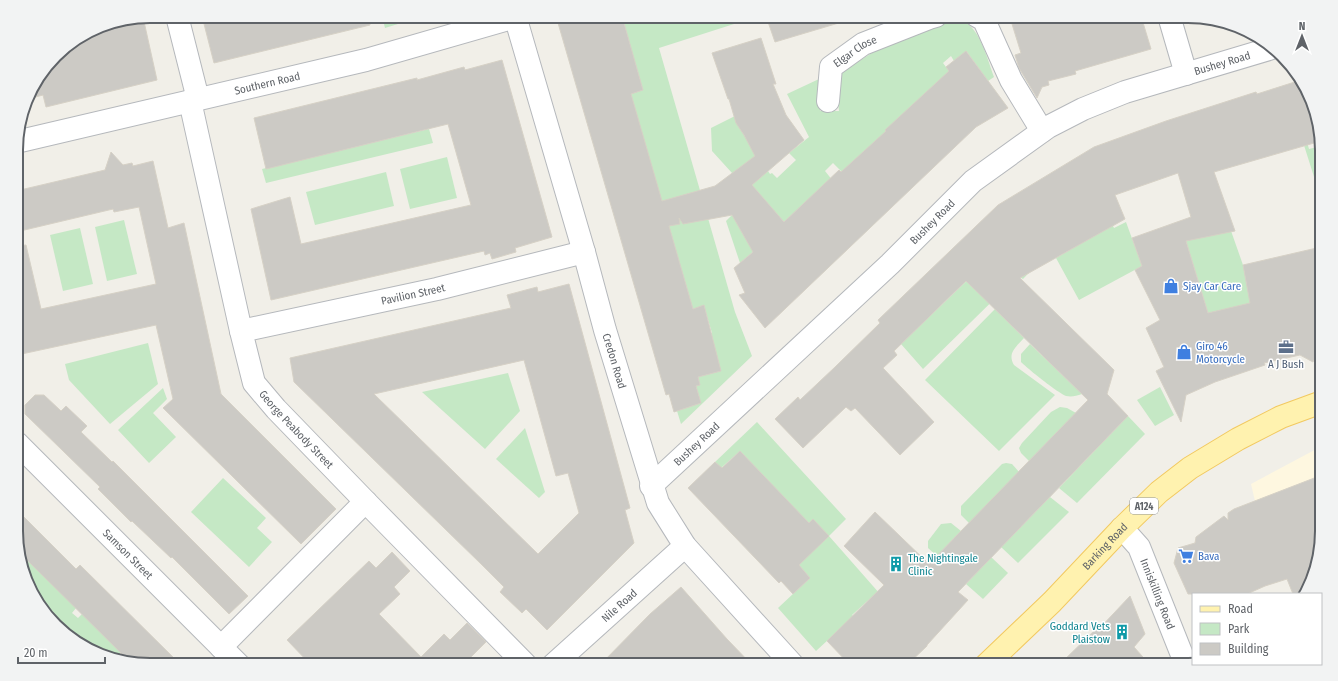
<svg xmlns="http://www.w3.org/2000/svg" width="1338" height="681" font-family="'Fira Sans Condensed',sans-serif">
<style>
.commercial{fill:#fef7e0}
.green{fill:#c5e8c5}
.building{fill:#cccac5;stroke:#d6d1c6;fill-rule:evenodd}
.lines{fill:none;stroke-linecap:round;stroke-linejoin:round}
.street-casing{stroke:#b5b8bc;stroke-width:24}
.primary-casing{stroke:#f2c960;stroke-width:24}
.street{stroke:#fff;stroke-width:22}
.primary{stroke:#fff2af;stroke-width:22}
.labels{text-anchor:middle;stroke-width:3;stroke-linejoin:round;paint-order:stroke}
.shield{fill:#fff;stroke:#8f9295;stroke-width:1}
.shield-label{font-size:10px;font-weight:bold;fill:#5f6368}
.street-label{font-size:11px;fill:#5f6368;stroke:#fff}
.shop-label{font-size:11px;fill:#366cbe;stroke:#fff;text-anchor:start}
.service-label{font-size:11px;fill:#4e5e75;stroke:#fff}
.culture-label{font-size:11px;fill:#0d838f;stroke:#fff;text-anchor:start}
.rim{fill:none;stroke:#5f6368;stroke-width:2}
</style>
<rect width="100%" height="100%" fill="#f1efe8"/>
<path class="commercial" d="M1322,446v85l-14,59 -3,4 -50,-93 -4,-17z"/>
<g class="green">
<path d="M382,16h42l-39,12z"/>
<path d="M622,16h137l-100,32 76,264 17,44 -71,68 -4,-13 24,-8 -5,-17 4,-1 -2,-8 22,-6 -32,-31 24,-7 -8,-27 -25,7 -61,-216 25,-7 -8,-28 -17,-10 13,-4z"/>
<path d="M950,19c4,1 9,1 13,2 17,7 25,40 31,56l-6,4 -21,-29 -13,9 -3,-5 -8,7 9,12 -49,78 -61,19 -9,-9 -8,8 8,10 -3,39 -19,-23 -27,25 -12,-13 -17,41 -15,13 -14,-42 26,-26 -40,-44 -1,-23 24,-12 9,19 26,39 2,-1 5,5 19,-18 -7,-7 20,-16 -22,-43 32,-15 1,32h19c-1,-13 -5,-31 5,-40l46,-30z"/>
<path d="M1300,118l9,31 12,-3v32l-6,2 -19,-60z"/>
<path d="M429,129l4,14 -167,40 -4,-14z"/>
<path d="M447,157l10,41 -47,11 -10,-40z"/>
<path d="M386,172l8,34 -79,19 -9,-33z"/>
<path d="M1106,212l8,16 12,-6 16,44 -63,34 -23,-42 19,-11z"/>
<path d="M124,220l13,54 -30,7 -12,-54z"/>
<path d="M80,228l13,56 -30,7 -13,-56z"/>
<path d="M1230,228l13,37 8,40 -43,8 -22,-72z"/>
<path d="M1002,247l50,2 -29,30 -5,-3 -95,93 -22,-25z"/>
<path d="M995,309l29,29c-8,9 -17,15 -10,27l41,30 -56,56 -74,-71z"/>
<path d="M148,343l10,41 -48,40 -41,-44 -4,-16z"/>
<path d="M1030,344l52,50c-6,2 -10,3 -16,2 -8,-3 -38,-27 -45,-34v-8z"/>
<path d="M508,373l12,38 -35,38 -63,-57z"/>
<path d="M1160,387l14,28 -19,11 -18,-26z"/>
<path d="M163,388l4,11 -14,14 23,24 -27,26 -31,-33z"/>
<path d="M1060,407l7,1 9,5 -47,48 -8,-8 -2,-5 3,-5 29,-31z"/>
<path d="M1128,416l17,18 -68,69 -18,-15z"/>
<path d="M757,422l89,97 -17,17 73,83 -28,-24 -22,20 25,28 -36,-15 -25,23 -38,-43 32,-30 -11,-13 25,-34 -11,-12 -5,5 -68,-73 -19,17 -6,-6z"/>
<path d="M525,428l20,64 -6,6 -43,-39z"/>
<path d="M1006,463l6,1 7,8 -50,51 -8,-8v-9l41,-42z"/>
<path d="M223,478l43,40 -9,10 15,14 -23,25 -58,-55z"/>
<path d="M1050,497l19,15 -51,51 -17,-16z"/>
<path d="M951,523l10,8 -24,25 -9,-8v-7l13,-17z"/>
<path d="M17,549l59,59 -4,5 6,5 4,-4 38,37v7l-29,-7 -52,-45z"/>
<path d="M991,557l17,16 -25,26 -17,-15z"/>
</g>
<g class="building">
<path d="M202,16h167l1,9 -156,38z"/>
<path d="M556,16h66l21,74 -12,4 31,107 53,-15 40,-30 -11,-21 -8,-12 -7,-24h-1l-16,-46 49,-15 15,46h-3l13,31 18,25 -52,45 32,37 55,-52 2,2 45,-41 -1,-1 64,-59 -3,-4 20,-16 42,57 -32,19 -211,201 -26,-33 6,-2 -11,-25 19,-16 -21,-37 -49,9 -4,-6 1,6 -11,2 24,83 11,-4 17,66 -23,6 2,8 -4,1 5,17 -27,9 -5,-18 -3,1z"/>
<path d="M766,16h75l1,6 -67,20z"/>
<path d="M1042,16h99l10,33 -76,22 1,3 -28,7 1,4 -7,2 -5,11 -18,-30 -4,-13 6,-2 -9,-29z"/>
<path d="M143,17l14,63 -111,27 -3,-12 -15,4 2,-8 32,-42 37,-23z"/>
<path d="M502,60l50,177 -37,11 1,4 -24,7 -2,-6 -5,2 -1,-4 -213,49 -20,-91 39,-12 11,47 170,-39 -23,-81 -182,45 -12,-51 163,-40v2l47,-13 1,3z"/>
<path d="M1301,80l20,53v8l-107,31 21,59 -49,10 22,72 42,-10 -7,-38 78,-18v97l-8,18 -13,-7 -36,8 1,2 -50,17 -29,13 -5,27 -25,-51 8,-4 -18,-39 14,-8 -25,-50 7,-4 -10,-28 59,-21 -13,-44 -63,22 10,24 -105,59 94,92 -7,24 21,22 -170,176 10,8 -41,45v1l-20,19h-57l-23,-24 57,-56 -40,-39 31,-34 54,52 159,-164 -122,-119 -72,70 3,4 -14,13 51,54 -34,33 -45,-47 -4,3 -5,-4 -43,41 -28,-29 23,-22 2,3 35,-33 45,-44 -2,-3 120,-115 96,-58 72,-26 90,-29 1,2z"/>
<path d="M111,152l12,13 9,-2 1,3 20,-5 15,67 16,-5 37,171 115,115 -35,35 -138,-136 10,-9 -17,-74 -139,30v-109l9,-1 15,64 115,-25 -17,-77 -25,5 -1,-3 -97,23v-41l89,-21z"/>
<path d="M569,284l61,224 -5,2 9,33 -87,87 -21,-21 -4,4 -22,-21 4,-5 -23,-23 -187,-182 -4,-24 221,-50 -4,-13 30,-8 1,5zM524,360l32,116 12,-3 11,40 -41,41 -164,-160z"/>
<path d="M35,395h9l17,16 5,-5 21,20 -6,6 31,30 1,-1 135,135 -19,18 -57,-57 -1,1 -39,-37 -1,1 -33,-33 2,-2 -75,-73v-9z"/>
<path d="M740,451l69,72 4,-4 16,17 -30,29 11,13 -17,16 -12,-13 -2,2 -91,-95 27,-26 7,6z"/>
<path d="M1322,475v56l-14,59 -3,4h-12l-6,-15 -22,7 -18,8h-59l-14,-31 4,-15 17,-5 1,-6 28,-21 4,4v-7l6,-4z"/>
<path d="M17,510l59,59 4,-4 101,100h-31l-22,-5 -110,-109z"/>
<path d="M392,552l18,19 -16,16 6,7 -21,20 42,43 23,-23 6,6 17,-17 19,19 -18,18 5,5h-162l-24,-25 82,-79 7,7z"/>
<path d="M681,587l46,52 25,26h-152l50,-51z"/>
<path d="M1130,596l15,38 -11,13 16,18h-91l38,-37 1,2z"/>
</g>
<g class="lines">
<g class="street-casing">
<g id="street">
<path d="M177,16l21,83"/>
<path id="s1" d="M515,16l69,236 21,78 53,173 27,43 108,119"/>
<path d="M977,16l7,4 27,60 31,51"/>
<path d="M1169,16l17,58"/>
<path id="s2" d="M190,101l51,230 13,52 22,26 90,93 160,163"/>
<path id="s3" d="M828,101l3,-34 32,-23 66,-26 7,-2"/>
<path id="s4" d="M16,142l350,-82 149,-43"/>
<path id="s5" d="M241,331l196,-42 147,-37"/>
<path id="s6" d="M17,443l222,222"/>
<path id="s7" d="M651,486l239,-222 83,-83 75,-54 35,-18 42,-17 144,-43"/>
<path id="s8" d="M1122,528l17,19 47,118"/>
<path d="M221,647l137,-138 8,-7"/>
<path id="s9" d="M553,665l132,-119"/>
</g>
</g>
<g class="primary-casing">
<g id="primary">
<path id="s10" d="M986,665l66,-63 70,-74 37,-36 31,-24 48,-29 43,-22 41,-15"/>
</g>
</g>
<use href="#street" class="street"/>
<use href="#primary" class="primary"/>
</g>
<defs>
<g id="shop-bare" transform="scale(1.2)"><path d="M-5-2.5h2.3a2.7 3.5 0 0 1 5.4 0H5L5.5 6h-11ZM-1.5-2.5h3a1.5 2.3 0 0 0-3 0Z" fill="#3f7fe0" stroke="#fff" stroke-width="2.5" paint-order="stroke"/></g>
<g id="office-bare" transform="scale(1.2)"><path d="M-6-3h4V-5.5h4V-3h4V5H-6ZM-1-4.5V-3h2v-1.5ZM-6 0V1H6V0Z" fill="#5c6f8a" stroke="#fff" stroke-width="2.5" paint-order="stroke"/></g>
<g id="supermarket-bare" transform="scale(1.2)"><path d="M-6-5.5h2.5l.6 2H6L4.5 2H-2.5L-4.4-4H-6ZM-1.5 3.2a1.3 1.3 0 1 0 .1 0ZM3 3.2a1.3 1.3 0 1 0 .1 0Z" fill="#3f7fe0" stroke="#fff" stroke-width="2.5" paint-order="stroke"/></g>
<g id="building-bare" transform="scale(1.2)"><path d="M-4-6H4V6H1V3H-1V6H-4ZM-2.5-4.3h1.7v1.8h-1.7ZM.8-4.3h1.7v1.8H.8ZM-2.5-1h1.7V.8h-1.7ZM.8-1h1.7V.8H.8Z" fill="#0f9aa8" stroke="#fff" stroke-width="2.5" paint-order="stroke"/></g>
</defs>
<g fill-rule="evenodd">
<use href="#shop-bare" x="1171" y="286"/>
<use href="#office-bare" x="1286" y="347"/>
<use href="#shop-bare" x="1184" y="352"/>
<use href="#supermarket-bare" x="1186" y="556"/>
<use href="#building-bare" x="896" y="564"/>
<use href="#building-bare" x="1122" y="632"/>
</g>
<g class="labels">
<rect class="shield" x="1130" y="498" width="28" height="16" rx="3"/>
<g class="shield-label">
<text x="1144" y="510">A124</text>
</g>
<g class="street-label">
<text dy="4" stroke="none"><textPath href="#s3" startOffset="63">Elgar Close</textPath></text>
<text dy="4" stroke="none"><textPath href="#s7" startOffset="722">Bushey Road</textPath></text>
<text dy="4" stroke="none"><textPath href="#s4" startOffset="258">Southern Road</textPath></text>
<text dy="4" stroke="none"><textPath href="#s7" startOffset="386">Bushey Road</textPath></text>
<text dy="4" stroke="none"><textPath href="#s5" startOffset="176">Pavilion Street</textPath></text>
<text dy="4" stroke="none"><textPath href="#s1" startOffset="359">Credon Road</textPath></text>
<text dy="4" stroke="none"><textPath href="#s2" startOffset="352">George Peabody Street</textPath></text>
<text dy="4" stroke="none"><textPath href="#s7" startOffset="62">Bushey Road</textPath></text>
<text dy="4" stroke="none"><textPath href="#s10" startOffset="168">Barking Road</textPath></text>
<text dy="4" stroke="none"><textPath href="#s6" startOffset="157">Samson Street</textPath></text>
<text dy="4" stroke="none"><textPath href="#s8" startOffset="76">Inniskilling Road</textPath></text>
<text dy="4" stroke="none"><textPath href="#s9" startOffset="89">Nile Road</textPath></text>
</g>
<g class="shop-label">
<text x="1183" y="290">Sjay Car Care</text>
<text x="1196" y="350">Giro 46<tspan x="1196" dy="13">Motorcycle</tspan></text>
<text x="1198" y="560">Bava</text>
</g>
<g class="service-label">
<text x="1286" y="368">A J Bush</text>
</g>
<g class="culture-label">
<text x="908" y="562">The Nightingale<tspan x="908" dy="13">Clinic</tspan></text>
<text x="1110" y="630" text-anchor="end">Goddard Vets<tspan x="1110" dy="13">Plaistow</tspan></text>
</g>
</g>
<path d="M0 0H1338V681H0ZM150 23H1188A127 127 0 0 1 1315 150V531A127 127 0 0 1 1188 658H150A127 127 0 0 1 23 531V150A127 127 0 0 1 150 23Z" fill="#f2f3f3" fill-rule="evenodd"/>
<path class="rim" d="M150 23H1188A127 127 0 0 1 1315 150V531A127 127 0 0 1 1188 658H150A127 127 0 0 1 23 531V150A127 127 0 0 1 150 23Z"/>
<rect x="1192" y="593" width="130" height="72" fill="#ffffff" stroke="#bfc1c3"/>
<rect x="1200" y="606" width="20" height="6" fill="#fff2af" stroke="#bfc1c3"/>
<text x="1228" y="613" font-size="12" fill="#5f6368">Road</text>
<rect x="1200" y="623" width="20" height="12" fill="#c5e8c5" stroke="#bfc1c3"/>
<text x="1228" y="633" font-size="12" fill="#5f6368">Park</text>
<rect x="1200" y="643" width="20" height="12" fill="#cccac5" stroke="#bfc1c3"/>
<text x="1228" y="653" font-size="12" fill="#5f6368">Building</text>
<g transform="translate(1302 36)" stroke="#ffffff" stroke-width="3" paint-order="stroke">
<path d="M0-3L7 15L0 10L-7 15Z" fill="#5f6368"/>
<text y="-6" font-size="11" font-weight="bold" text-anchor="middle" fill="#5f6368">N</text>
</g>
<path d="M18 657v6h87v-6" fill="none" stroke="#5f6368" stroke-width="2"/>
<text x="24" y="657" font-size="12" fill="#5f6368" stroke="#ffffff" stroke-width="3" paint-order="stroke">20 m</text>
</svg>
